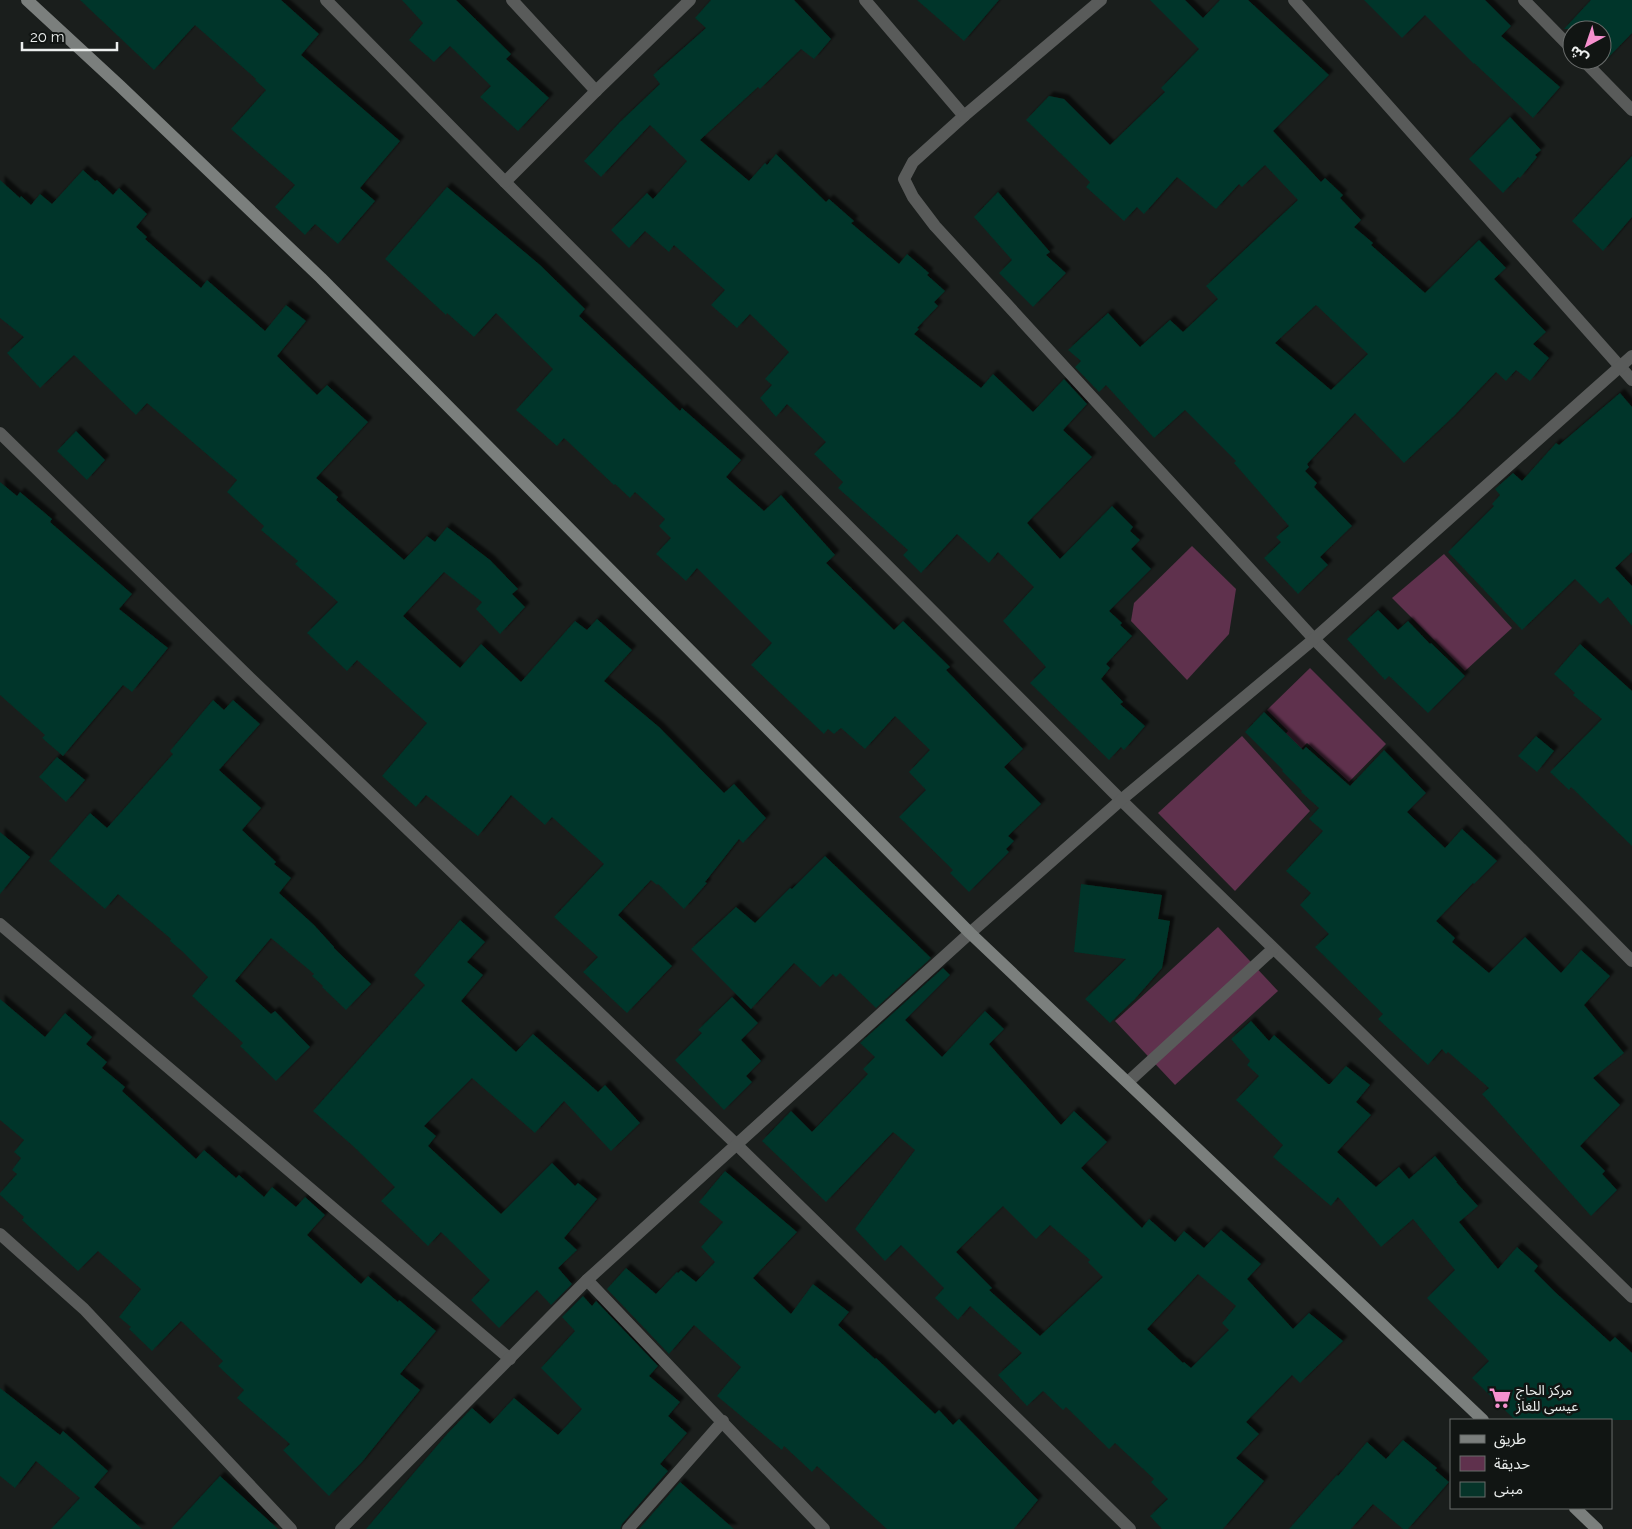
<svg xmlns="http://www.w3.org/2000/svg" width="1632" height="1529" font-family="Raleway,'Noto Sans Arabic',sans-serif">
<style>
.green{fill:#5f314d}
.building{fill:#063429;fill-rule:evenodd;filter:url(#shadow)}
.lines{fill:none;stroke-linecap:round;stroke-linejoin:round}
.street{stroke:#595b5a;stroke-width:12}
.secondary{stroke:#7b7f7d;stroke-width:12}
.labels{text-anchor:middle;stroke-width:5;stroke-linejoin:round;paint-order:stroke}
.poi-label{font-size:14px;fill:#ecefee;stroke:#111513;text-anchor:start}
</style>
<defs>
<filter id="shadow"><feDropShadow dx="4.5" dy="-4.5" stdDeviation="1" flood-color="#0009"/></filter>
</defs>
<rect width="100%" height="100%" fill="#1a1e1c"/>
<g class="green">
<path d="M1192,546l44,43 -7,45 -42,46 -56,-59 3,-18z"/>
<path d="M1444,554l68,74 -47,43 -73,-73z"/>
<path d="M1310,668l76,76 -37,38 -42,-39 -8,8 -15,-15 4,-5 -21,-21z"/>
<path d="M1242,736l68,75 -75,80 -77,-78z"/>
<path d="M1218,927l60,64 -103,94 -60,-64z"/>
</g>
<g class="building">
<path d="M80,0h201l38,34 -18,21 99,86 -40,47 15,13 -37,43 -23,-20 -10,11 -30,-28 20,-22 -64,-56 35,-39 -11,-10 1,-1 -61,-54 -41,45z"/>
<path d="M402,0h54l55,54 -5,5 43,39 -31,33 -38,-34 11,-11 -41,-40 -16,16 -25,-22 14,-17z"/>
<path d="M711,0h83l37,39 -17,20 -13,-10 -41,40 -2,-2 -58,53 49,41 16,-18 2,2 9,-11 50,48 3,-3 25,22 -3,2 48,41 8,-10 22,19 -2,2 18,16 -11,11 4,4 -21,22 2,1 -5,5 67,54 12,-14 40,38 31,-33 23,25 -24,26 29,27 -65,66 33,36 52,-53 21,21 -3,4 10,9 -9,9 20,20 -42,42 13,12 -2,2 12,11 -26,28 4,4 -9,11 22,23 -3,2 25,22 -21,24 -3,-3 -12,13 -79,-77 16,-16 -43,-46 31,-34 -36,-35 -9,11 -32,-29 -36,39 -18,-18 5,-5 -70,-62 5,-6 -29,-28 12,-12 -39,-38 -11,13 -16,-19 12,-13 -7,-6 24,-27 -39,-38 -13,14 -26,-23 14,-15 -51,-45 -5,7 -24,-21 -16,17 -18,-18 36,-37 6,6 34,-38 -37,-36 -49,52 -17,-16 36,-39 40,-38 -7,-9 53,-47 -11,-10z"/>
<path d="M917,0h82l-35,41z"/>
<path d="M1150,0h35l18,18 17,-18h28l81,75 -56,56 48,51 4,-4 18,17 -3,3 21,22 -7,7 19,16 -2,2 54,48 54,-53 27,28 -12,11 52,53 -13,12 16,14 -19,23 -14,-11 -10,11 -10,-9 -42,44 -50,47 -49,-50 -48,51 2,3 -4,4 12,12 -3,4 38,39 -32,31 8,8 -30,29 -34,-36 17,-16 -5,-5 13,-11 -55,-63 2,-2 -51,-51 -31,28 -48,-53 -7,7 -24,-25 6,-6 -13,-11 40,-37 32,34 30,-27 13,12 35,-33 -12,-13 92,-86 -33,-35 -23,22 -3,-3 -23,25 -39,-32 -33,37 -7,-7 -13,14 -38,-34 4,-5 -64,-62 23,-24 15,3 46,46 55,-53 -4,-4 38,-39zM1316,305l52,49 -37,36 -56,-47z"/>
<path d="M1364,0h121l26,26 -10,10 59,51 -27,31 -59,-55v1l-49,-49 -23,23z"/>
<path d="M1591,0h41v33l-30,31v-34l-38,-1z"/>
<path d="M1510,117l31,33 -6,5 2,2 -17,21 -2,-1 -15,16 -34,-34z"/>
<path d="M1632,156v61l-29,34 -31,-30z"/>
<path d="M83,170l12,11 2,-1 16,15 6,-7 28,26 -11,13 11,10 -2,2 56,49 6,-8 58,51 21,-26 20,16 -29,35 40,39 10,-10 41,37 -52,56 22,19 -2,3 68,60 23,-24 8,6 12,-15 43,33 28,29 -6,5 13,13 -25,27 -24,-25 6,-7 -38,-30 -41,44 57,52 21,-24 40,38 54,-61 12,9 10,-11 35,31 -28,31 55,46 65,66 10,-9 32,34 -23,25 -4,-4 -34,43 2,1 -23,26 -26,-25 -1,1 -6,-5 -33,35 54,51 -45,47 -44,-41 15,-15 -44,-40 50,-53 -52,-47 -7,8 -34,-30 -33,41 -52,-41 -10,12 -34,-31 45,-53 -70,-63 -10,11 -40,-38 31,-31 -43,-38 3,-3 -37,-31 3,-4 -37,-34 10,-12 -90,-77 -11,12 -62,-60 -34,33 -33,-35 17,-16 -24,-19v-138l20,18 1,-2 10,9 9,-11 12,10z"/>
<path d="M447,187l93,78 45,44 -6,7 101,95 2,-3 59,52 -15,17 38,34 17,-16 54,60 -9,8 68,67 9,-9 47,46 -4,3 77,79 -19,18 37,37 -33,32 6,5 -8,8 3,3 -40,40 -19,-19 3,-3 -54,-53 27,-27 -17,-18 21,-22 -35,-34 -30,33 -24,-21 -7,6 -6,-5 -4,5 -73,-69 21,-22 -75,-75 -11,13 -30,-27 15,-16 -12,-12 6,-7 -30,-27 -5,6 -15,-14 -1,1 -50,-47 -7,8 -41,-36 37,-41 -57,-56 -22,24 -27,-24 -1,2 -61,-56z"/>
<path d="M998,192l52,60 -4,3 20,18 -33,34 -34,-34 13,-13 -38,-43z"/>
<path d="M1620,393l12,14v145l-17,16 17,18v40l-24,-29 -8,7 -25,-25 -53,51 -74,-78 46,-46 -2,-2 8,-9 -5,-6 18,-16 9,8 34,-38 3,2z"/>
<path d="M76,431l29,29 -18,20 -30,-29z"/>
<path d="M0,482l17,14 3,-4 32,27 -2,3 82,72 -13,15 49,39 -36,44 -9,-7 -60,71 -21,-18 3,-3 -45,-40z"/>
<path d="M1378,610l20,20 10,-9 22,23 1,-1 34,33 -37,37 -39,-37 -4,4 -38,-41z"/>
<path d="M1580,644l52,47v155l-61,-59 -2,3 -19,-18 52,-53 -29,-24 2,-2 -21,-19z"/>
<path d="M213,700l11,10 9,-10 27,24 -41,46 42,38 -19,22 34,32 -2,2 17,14 -12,15 35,32 20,22v1l37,36 -25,26 -24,-23 1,-1 -11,-10 2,-2 -43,-36 -36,43 36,33 4,-3 35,36 -34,34 -36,-35 3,-3 -51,-47 16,-19 -25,-25 -13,-11 1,-2 -53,-45 -13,15 -56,-48 41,-48 17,15 66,-74 -3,-3z"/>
<path d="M1264,712l39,38 3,-3 44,39 34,-36 42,43 -19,19 38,36 17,-19 35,32 -23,23 -1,-1 -37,38 19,17 -3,4 37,31 36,-36 36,36 20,-23 29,26 -26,29 40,48 -31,25 27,27 -40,41 25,25 -3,3 15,16 -26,26 -109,-122 7,-6 -41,-36 -2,2 -4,-5 -14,16 -50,-46 5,-5 -68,-67 14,-13 -29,-29 11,-12 -25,-22 37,-40 -14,-12 10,-11 -18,-16 1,-1 -20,-20 1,-1 -38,-38z"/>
<path d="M1536,736l18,15 -17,21 -19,-16z"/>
<path d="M57,757l28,23 -19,22 -27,-25z"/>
<path d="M0,832l30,25 -30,37z"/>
<path d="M825,856l106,102 -55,50 -36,-35 -4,4 -3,-3 -13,13 -26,-24 -43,46 -60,-60 45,-42 19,16 35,-35 2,1z"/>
<path d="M1081,884l81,11 -4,24 12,2 -8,47 -27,31 -25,24 -25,-24 41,-40 -52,-7z"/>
<path d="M460,920l25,22 -18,20 16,13 -22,26 55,51 17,-18 65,58 7,-7 35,38 -29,28 -47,-50 -29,32 -63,-55 -48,48 12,10 -8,10 73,68 51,-51 23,23 3,-3 19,16 -33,39 13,12 -19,18 14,16 -21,21 -14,-15 -38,38 -28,-28 19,-20 -49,-48 -13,14 -30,-29 -17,-16 14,-14 -42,-41 -40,-35 112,-126 -11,-10z"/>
<path d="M943,968l7,7 -45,45 37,37 43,-46 19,18 -15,15 72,81 13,-14 33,31 -26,26 61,60 7,-9 26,23 9,-11 20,17 17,-18 40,34 -14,15 46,50 16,-16 34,28 -43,42 -8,-8 -46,47 13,12 -23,24 28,23 -41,48h-61l-12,-13 18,-17 -17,-17 3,-3 -39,-36 -6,6 -43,-42 -3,3 -20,-19 -16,15 -29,-31 24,-22 -52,-47 -12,14 -23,-22 9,-10 -43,-43 -16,16 -30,-32 60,-79 -22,-18 -67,70 -64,-61 29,-30 21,21 56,-58 -5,-5 12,-12 -15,-14zM1003,1206l33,33 14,-14 40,35 -2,2 15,15 -63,59 -51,-46 3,-2 -36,-36zM1198,1274l38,32 -14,17 7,7 -38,38 -7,-6 -1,1 -36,-34z"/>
<path d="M732,997l26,26 -17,17 20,21 -15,15 6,6 -28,28 -49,-50 27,-27 -4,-3z"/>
<path d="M0,999l45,38 20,-24 27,24 -6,7 21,18 -5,6 23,19 -3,4 74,68 8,-9 32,28 3,-3 25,22 8,-10 24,20 9,-10 20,18 -18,20 54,49 7,-8 30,26 1,-2 37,31 -36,43 20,16 -58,72 -33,34 -46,-46 7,-6 -53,-46 7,-8 -26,-24 5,-5 -42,-40 -29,30 -23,-22 2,-2 -12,-10 22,-28 -43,-38 -20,20 -56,-51 2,-3 -24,-22v-2l17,-19 -5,-4 9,-12 -7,-6 10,-12 -24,-20z"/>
<path d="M1251,1021l18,20 5,-6 54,49h2l16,-18 24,19 -14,17 15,13 -34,37 39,35 23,-20 10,12 26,-23 22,26h-1l22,24 -19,16 39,47 19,-22 21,19 -4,5 21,21 55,50 5,-5 17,16v67h-117l-43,-42 17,-17 -62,-63 28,-28 -42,-51 -32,28 -43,-50 -7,9 -58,-49 10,-12 -47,-45 23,-24 -12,-11 3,-4 -19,-22z"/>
<path d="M725,1171l72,61 -44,46 38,36 22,-30 36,28 -11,13 37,34 1,-1 59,56 4,-4 14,15 6,-6 79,81 -24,29h-127l-70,-63 -5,6 -28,-26 -2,4 -65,-54 24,-29 -47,-42 -25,29 -62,-65 19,-21 30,26 21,-22 1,1 3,-3 15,12 19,-20 -14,-15 22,-25 -24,-20z"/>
<path d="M583,1296l9,10 4,-5 62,65 -9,10 31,26 -12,14 19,17 -27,31 8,7 -46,53 -2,5h-254l81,-95 25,-26 18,16 24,-26 44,37 24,-26 -41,-41 34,-37 -13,-14z"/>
<path d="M0,1388l60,47 3,-4 45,40 -14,16 48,42h-91l29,-31 -44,-37 -21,27 -15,-12z"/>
<path d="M1403,1440l34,28 -2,2 14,12 -41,47h-5l-30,-25 -22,25h-62l48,-54 1,1 29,-34 19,17z"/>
<path d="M220,1476l58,53h-107z"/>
<path d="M680,1482l54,47h-95z"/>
</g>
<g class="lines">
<g class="street">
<path d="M326,0l179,182 616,618 511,497"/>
<path d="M512,0l84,91"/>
<path d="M865,0l99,116 -51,46 -9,17 9,18 22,29 379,413 318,322"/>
<path d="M1294,0l338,380"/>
<path d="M1524,0l48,49"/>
<path d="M1583,60l49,50"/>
<path d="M964,116l137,-116"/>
<path d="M505,182l91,-91 94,-91"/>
<path d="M0,433l250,245 487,467 393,384"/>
<path d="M0,924l510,435"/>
<path d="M1128,1082l145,-133"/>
<path d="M0,1234l84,75 207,220"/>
<path d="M587,1280l237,249"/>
<path d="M341,1529l246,-249 383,-347 151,-133 193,-161 318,-283"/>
<path d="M628,1529l95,-108"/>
</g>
<g class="secondary">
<path d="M27,0l93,86 201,192 649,655 513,487"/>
<path d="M1575,1508l22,21"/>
</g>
</g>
<defs>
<g id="supermarket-bare" transform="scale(1.725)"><path d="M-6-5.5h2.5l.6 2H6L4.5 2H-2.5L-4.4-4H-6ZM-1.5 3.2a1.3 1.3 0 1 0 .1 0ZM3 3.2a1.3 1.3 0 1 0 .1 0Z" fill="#f790ce" stroke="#111513" stroke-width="2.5" paint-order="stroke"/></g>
</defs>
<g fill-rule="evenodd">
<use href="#supermarket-bare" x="1500" y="1398"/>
</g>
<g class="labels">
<g class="poi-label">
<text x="1516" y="1395">مركز الحاج<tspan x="1516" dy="16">عيسى للغاز</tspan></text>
</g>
</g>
<rect x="1450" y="1419" width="162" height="90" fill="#111513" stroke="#696c6b"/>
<rect x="1460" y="1435" width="25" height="8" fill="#7b7f7d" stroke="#696c6b"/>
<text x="1494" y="1444" font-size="15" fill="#ecefee">طريق</text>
<rect x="1460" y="1456" width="25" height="15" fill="#5f314d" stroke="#696c6b"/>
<text x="1494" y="1469" font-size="15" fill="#ecefee">حديقة</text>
<rect x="1460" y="1482" width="25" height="15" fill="#063429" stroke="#696c6b"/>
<text x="1494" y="1494" font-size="15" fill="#ecefee">مبنى</text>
<g transform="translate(1587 45) rotate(220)"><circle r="24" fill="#111513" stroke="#696c6b"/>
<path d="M0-4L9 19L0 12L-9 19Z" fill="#f790ce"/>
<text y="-8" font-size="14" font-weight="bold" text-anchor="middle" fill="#ecefee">ش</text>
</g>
<path d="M22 42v8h95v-8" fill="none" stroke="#ecefee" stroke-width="2.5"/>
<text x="30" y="42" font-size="15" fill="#ecefee" stroke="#111513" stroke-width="4" paint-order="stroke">20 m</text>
</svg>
